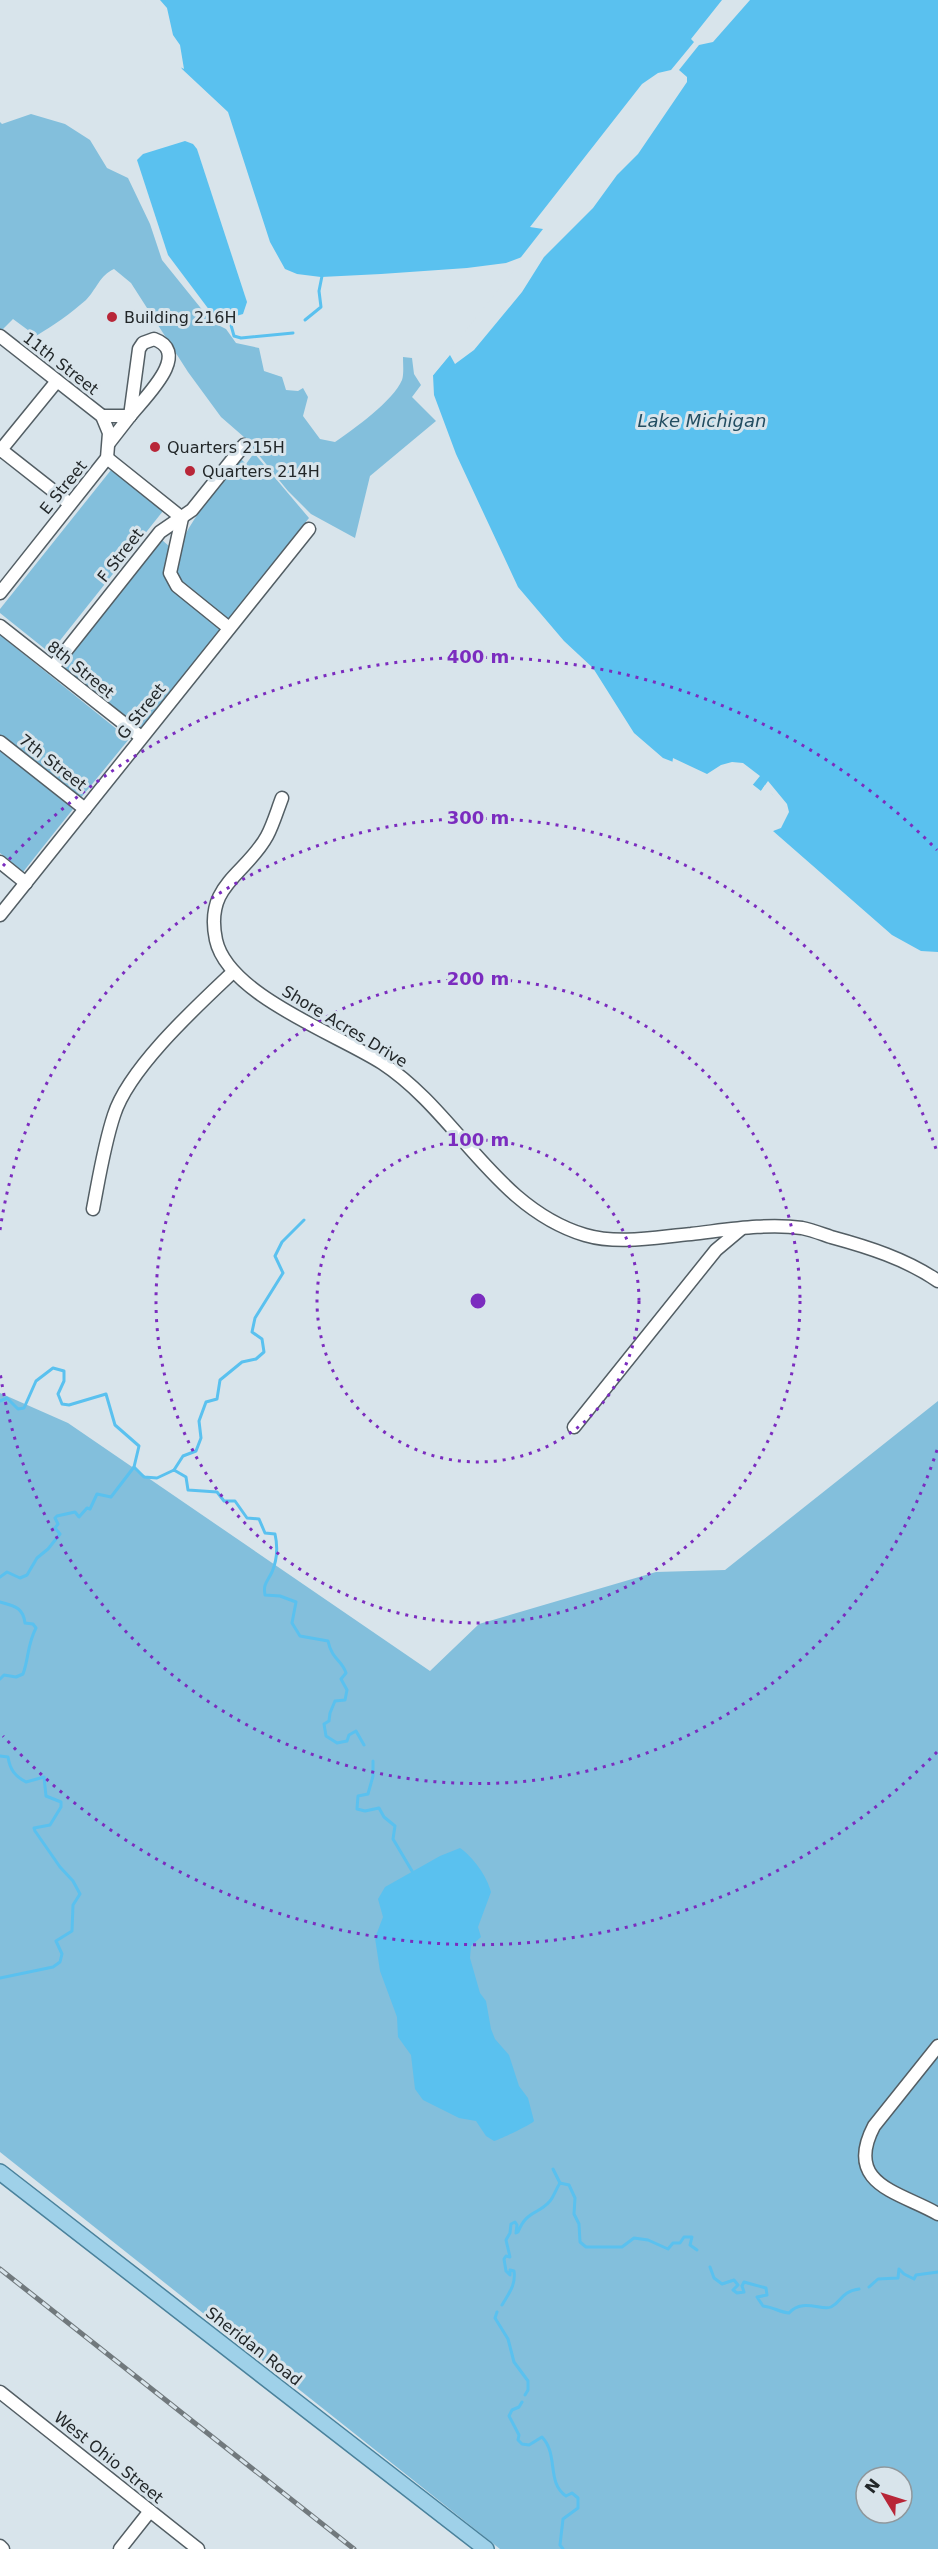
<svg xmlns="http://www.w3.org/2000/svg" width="938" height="2549" font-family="'DejaVu Sans',sans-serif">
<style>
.green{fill:#83bfdc;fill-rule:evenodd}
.water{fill:#5ac1ef}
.pier{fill:#d8e4eb}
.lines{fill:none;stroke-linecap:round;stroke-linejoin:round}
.stream{stroke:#5ac1ef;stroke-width:3}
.minor-casing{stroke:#535e64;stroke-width:15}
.major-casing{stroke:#4a829c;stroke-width:18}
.minor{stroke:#fff;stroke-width:12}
.major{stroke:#9fd1e9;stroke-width:15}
.rail-casing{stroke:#71797d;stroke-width:5}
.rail{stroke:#d8e4eb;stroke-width:3;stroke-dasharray:9;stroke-linecap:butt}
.ring{fill:none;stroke:#7b2cbf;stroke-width:3;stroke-dasharray:3 6}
.poi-dot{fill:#b82638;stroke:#d8e4eb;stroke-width:2}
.labels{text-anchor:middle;stroke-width:6;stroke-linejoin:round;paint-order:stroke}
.poi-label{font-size:16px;fill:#222729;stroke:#d8e4eb;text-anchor:start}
.street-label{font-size:16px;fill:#222729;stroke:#d8e4eb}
.water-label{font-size:18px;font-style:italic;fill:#224d61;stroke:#d8e4eb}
.centre{fill:#7b2cbf;stroke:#d8e4eb;stroke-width:3}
.ring-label{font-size:18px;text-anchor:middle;font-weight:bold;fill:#7b2cbf;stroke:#d8e4eb;stroke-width:6;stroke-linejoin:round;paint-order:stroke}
</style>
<rect width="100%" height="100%" fill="#d8e4eb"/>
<g class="green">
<path d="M31,114l34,10 25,16 17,28 21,10 22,46 12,36 50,62 14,7 10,14 23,5 5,23 18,6 4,13 12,1 5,-3 5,9 -5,19 17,23 15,3c19,-13 58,-41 67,-62 2,-6 1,-16 1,-23l9,1 2,16 7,11 -9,12 24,24 -66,55 -15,62 -44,-24 -23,-23 -44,-54 -23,-20 -33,-45 -57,-89 -17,-14c-14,6 -18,21 -28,31 -16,14 -32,25 -50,36l-23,-17 -13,13v-210l2,2z"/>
<path d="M254,453l55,65 -82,103c-12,-9 -39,-27 -47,-38 -23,-30 42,-100 61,-124l5,5z"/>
<path d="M111,470l52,41 -113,142 -50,-40v-4z"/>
<path d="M162,540l8,7 -6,23 6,18 51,41 -81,103 -80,-63z"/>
<path d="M0,635l129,104 -49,60 -80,-64z"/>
<path d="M0,750l73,59 -50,63 -23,-19z"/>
<path d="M0,1393l68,30 362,248 49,-47 177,-52 69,-2 213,-169v1148h-438l-500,-397zM866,2477h36v36h-36z"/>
</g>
<g class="water">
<path d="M148,0h790v952l-17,-1 -29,-16 -119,-104 14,-19 -22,-27 -4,6 -9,-7 4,-5 -21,-12 -28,8 -44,-17 -29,-25 -41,-65 -29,-27 -46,-54 -62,-133 -22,-59 -1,-20 190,-234 -5,-4 -96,120 -16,6 -39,5 -86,6 -60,3 -24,-3 -12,-5 -15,-27 -42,-130 -46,-43z"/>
<path d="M185,141l8,3 4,5 50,153 -4,12 -20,6 -7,-1 -48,-64 -31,-95 6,-6z"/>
<path d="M460,1848c13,9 27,28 31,44l-13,35 3,10 -10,9 -1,12 10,35 6,8 5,28 4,10 14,16 10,31 9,12 6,23c-3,4 -34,18 -40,20l-8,-5 -10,-15 -17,-3 -36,-18 -8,-11 -4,-34 -13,-18 -1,-20 -17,-46 -5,-33 8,-21 -5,-18 7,-12 55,-31z"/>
</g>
<g class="pier">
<path d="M145,0h15l7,8 6,27 7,10 4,24 -8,-4 -13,-25 -13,-14z"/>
<path d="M722,0h28l-37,42 -14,3 -20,25 8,7v5l-49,72 -21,21 -24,33 -49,49 -22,35 -48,58 -19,14 -5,-9 -20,24v-4l93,-116 -5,2 25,-32 -13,-2 112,-143 16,-11 13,-3 23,-28 -3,-3z"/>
<path d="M673,758l34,16 14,-9 11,-3 11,1 17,13 -9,11 1,-7 -18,-9 -28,7 -34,-13z"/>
<path d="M768,781l19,23 2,8 -8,16 -8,3 -3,-1 13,-18 -11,-18 -7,-5 -2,4 -2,-2z"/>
</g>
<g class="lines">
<g class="stream">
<path d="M229,318l5,18 7,2 52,-5"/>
<path d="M305,320l16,-13 -2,-16 3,-15"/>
<path d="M0,1401l7,-3 11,11 6,-1 12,-27 17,-13 11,3v10l-6,13 4,10 7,1 37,-11 9,31 24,21 -5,21 -23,30 -14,-3 -7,15 -3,-1 -8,9 -4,-5 -18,4 -2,2 3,6 -3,4 5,6 -12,15 -11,9 -10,17 -7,3 -13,-6 -7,5"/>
<path d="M134,1467l10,10 13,1 17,-8 12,7 2,13 29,2 7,9h11l12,17 12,1 6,14 10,1c3,13 2,26 -3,38 -5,10 -9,12 -7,23l15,1 16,6 -4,21 8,13 28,5c4,19 14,19 18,32l-5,6 6,11 -2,10 -10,1 -5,12 -1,8 -5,3 2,12 11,7 10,-2 2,-6 7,-4 8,14"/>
<path d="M174,1470l9,-14 13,-5 5,-13 -2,-17 7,-19 11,-3 3,-19 22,-18 14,-3 8,-7 -2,-13 -10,-7 3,-14 28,-45 -8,-17 7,-14 22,-22"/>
<path d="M0,1602c14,4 23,5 25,21l8,1 3,4c-9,17 -7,30 -13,46l-7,3 -12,-2 -4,4"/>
<path d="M0,1756l8,1c2,13 7,19 18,25l18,-5 2,19 15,6v5l-11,18 -16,3 1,3 25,36 13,14 7,13 -7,11 -1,26 -16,10 6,13 -2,8 -7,5 -53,11"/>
<path d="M373,1761v15l-5,18 -10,2 -1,13 8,2 14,-3 5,9 11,9 -2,13 19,32"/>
<path d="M553,2169l7,14"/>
<path d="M560,2183l9,2 6,13 -1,16 5,10 1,18 6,5h36l12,-9 14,2 20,9 5,-6h7l4,-6h8l-2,8 7,5"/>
<path d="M710,2267l4,11 8,6 12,-4 4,5 -5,5 4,3 7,-1 -2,-6 2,-4 22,6 1,7 -10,2 6,9c10,1 16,6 26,7 13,-15 33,-2 42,-6 12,-6 9,-15 28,-18"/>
<path d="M869,2287l9,-8 20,-1 1,-9 5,5 10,5 2,-4 22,-3"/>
<path d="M502,2305c7,-12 14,-20 12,-34l-4,-1v5l-4,-4 -2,-12 2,-3 4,1 -4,-17 4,-7 1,-9 4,-2 2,3 -1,8 2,-1c9,-22 20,-17 32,-31 4,-5 6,-12 10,-18"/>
<path d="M497,2312l-2,6 13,21 6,23 14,19v9l-3,5"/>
<path d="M522,2402l-3,5 -7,3 -3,6 10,19 -1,5 4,4 7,1 13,-8c17,18 4,45 24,59l6,-3 6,5v10l-15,11 -3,26 3,4"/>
</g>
<g class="minor-casing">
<g id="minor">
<path d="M0,336l102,80 7,17 -2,25 -107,135"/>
<path d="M154,339c39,14 -10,59 -24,77l9,-67 4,-6z"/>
<path d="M102,416h28"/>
<path d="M109,443l21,-27"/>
<path d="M0,449l70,55"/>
<path d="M0,451l57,-70"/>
<path d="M107,458l75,60 -12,55 7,13 52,42"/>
<path d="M0,626l141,111"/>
<path d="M53,667l107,-135 32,-22 52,-65"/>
<path d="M0,742l85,67"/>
<path d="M282,798c-5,13 -9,27 -15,38 -21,39 -63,48 -51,104 12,55 121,94 166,123 75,49 113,145 203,172 34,10 72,2 106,-1 36,-4 75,-11 111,-6 10,2 20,6 29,9 37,10 75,22 107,44"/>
<path d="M0,862l26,21"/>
<path d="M0,915l309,-386"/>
<path d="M93,1209c6,-31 11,-64 21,-94 15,-47 83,-109 119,-143"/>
<path d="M574,1427l142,-177 25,-21"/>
<path d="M938,2046l-64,80c-31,59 26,66 64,88"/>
<path d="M0,2392l198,157"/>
<path d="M0,2546l3,3"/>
<path d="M120,2549l30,-38"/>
</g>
</g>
<g class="major-casing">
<path id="major" d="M0,2172l486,377"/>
</g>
<use href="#minor" class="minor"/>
<use href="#major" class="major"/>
<g class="rail-casing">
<path id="rail" d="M0,2269l354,280"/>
</g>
<use href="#rail" class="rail"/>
</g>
<g class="ring">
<circle cx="478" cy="1301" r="161"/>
<circle cx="478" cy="1301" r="322"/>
<path d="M937 1450A483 483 0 0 1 0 1372M0 1230A483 483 0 0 1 937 1152"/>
<path d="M937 1752A644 644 0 0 1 3 1736M3 866A644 644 0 0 1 937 850"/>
</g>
<g class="poi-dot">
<circle cx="112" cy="317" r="6"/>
<circle cx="155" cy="447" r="6"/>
<circle cx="190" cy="471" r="6"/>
</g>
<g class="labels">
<g class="poi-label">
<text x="124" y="323">Building 216H</text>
<text x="167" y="453">Quarters 215H</text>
<text x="202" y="477">Quarters 214H</text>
</g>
<g class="street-label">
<text transform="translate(61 363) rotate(38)" y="6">11th Street</text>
<text transform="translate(63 487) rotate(-51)" y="6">E Street</text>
<text transform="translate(120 555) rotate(-52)" y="6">F Street</text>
<text transform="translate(81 669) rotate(39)" y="6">8th Street</text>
<text transform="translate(141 711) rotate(-51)" y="6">G Street</text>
<text transform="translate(53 762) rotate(38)" y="6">7th Street</text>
<text transform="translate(345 1026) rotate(31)" y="6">Shore Acres Drive</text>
<text transform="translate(254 2346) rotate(38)" y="6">Sheridan Road</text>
<text transform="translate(109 2457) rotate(39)" y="6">West Ohio Street</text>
</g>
<g class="water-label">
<text x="702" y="427">Lake Michigan</text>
</g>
</g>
<circle cx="478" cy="1301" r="9" class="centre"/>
<g class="ring-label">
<text x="478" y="663">400 m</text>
<text x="478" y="824">300 m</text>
<text x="478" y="985">200 m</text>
<text x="478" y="1146">100 m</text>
</g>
<g transform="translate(884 2495) rotate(308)"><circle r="28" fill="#d8e4eb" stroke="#8f989d" stroke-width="1.5"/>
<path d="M0-4.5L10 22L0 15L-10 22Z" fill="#b82638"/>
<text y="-9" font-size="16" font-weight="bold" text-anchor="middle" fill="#222729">N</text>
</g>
</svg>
